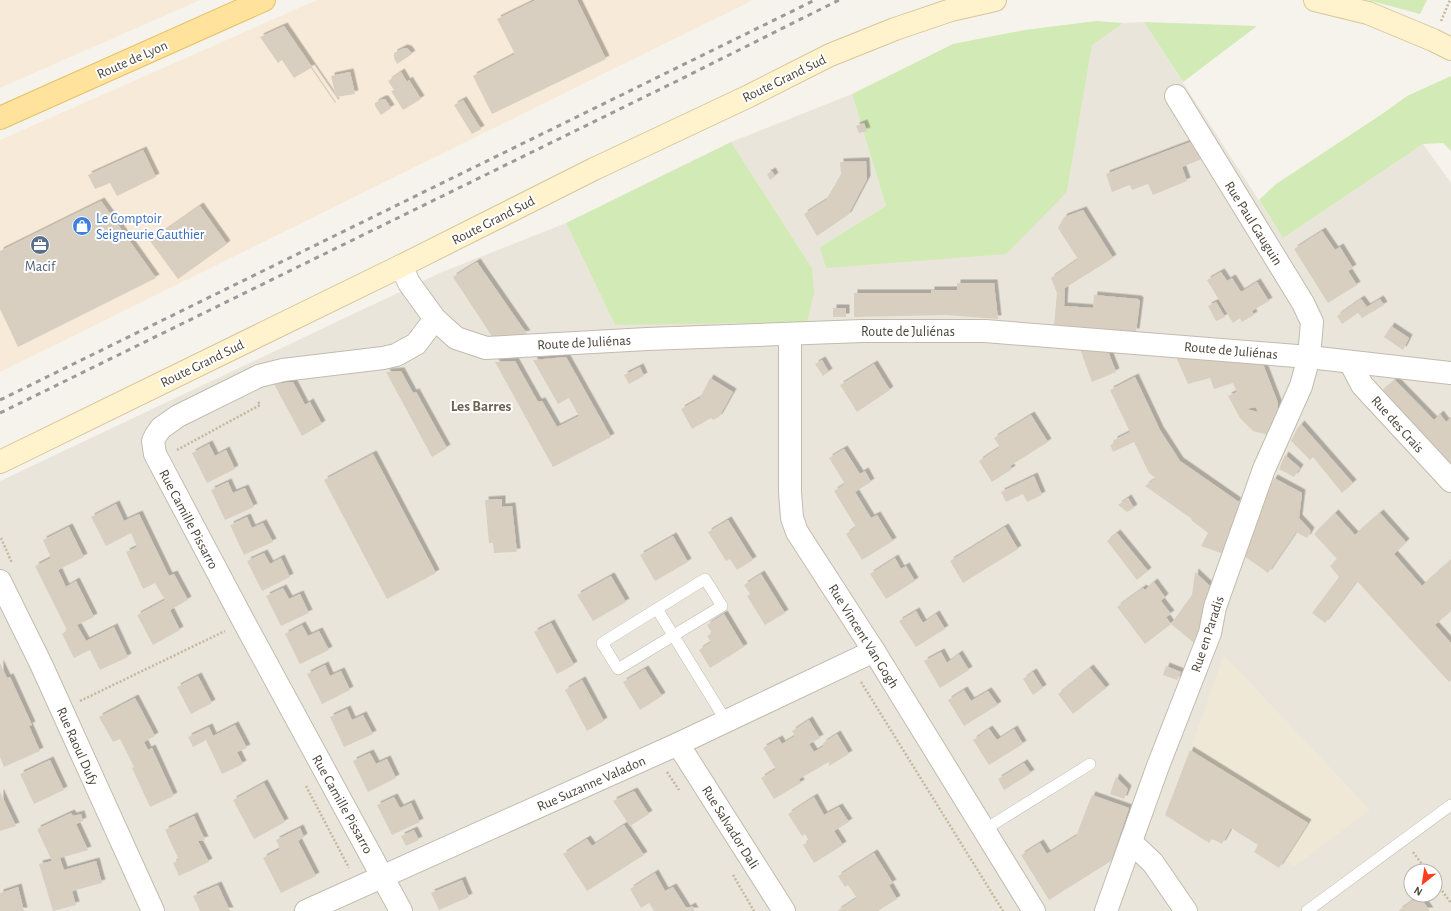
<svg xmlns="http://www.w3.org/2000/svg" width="1451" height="911" font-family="'Alegreya Sans',sans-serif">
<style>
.residential{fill:#eae5da;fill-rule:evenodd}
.commercial{fill:#f7ead8}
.education{fill:#efe8d6}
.green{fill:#d2eab5}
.building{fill:#d8cfc1;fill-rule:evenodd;filter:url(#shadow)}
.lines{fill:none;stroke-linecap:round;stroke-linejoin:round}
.lane-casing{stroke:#c2bbae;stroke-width:12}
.street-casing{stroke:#c2bbae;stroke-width:24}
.secondary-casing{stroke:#d6c79b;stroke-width:24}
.primary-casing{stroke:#e6c16a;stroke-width:24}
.path{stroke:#c4b79f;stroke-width:2.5;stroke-dasharray:2 2;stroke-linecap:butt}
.lane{stroke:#fff;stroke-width:11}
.street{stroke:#fff;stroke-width:22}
.secondary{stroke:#fff3cd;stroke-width:22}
.primary{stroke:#ffe39c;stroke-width:22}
.rail{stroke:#9a9a9a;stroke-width:3;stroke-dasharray:5 5;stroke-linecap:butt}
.labels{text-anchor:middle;stroke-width:4;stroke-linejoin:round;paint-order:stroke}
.street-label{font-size:14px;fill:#4b4439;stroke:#fff}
.shop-label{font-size:14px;fill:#366cbe;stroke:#fff;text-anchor:start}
.service-label{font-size:14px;fill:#4e5e75;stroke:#fff}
.neighbourhood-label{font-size:15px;font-weight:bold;fill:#6e6250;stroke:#fff}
</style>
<defs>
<filter id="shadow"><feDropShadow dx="3.5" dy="-3.5" stdDeviation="0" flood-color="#0004"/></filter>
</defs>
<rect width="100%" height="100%" fill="#f6f3ec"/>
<path class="residential" d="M1144,22l139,216 140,-94 28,39v728h-1451v-430l442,-209 124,-49 49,102 197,-57 -81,-126 121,-48 34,112 -66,41 247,-55 25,-148 31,-21zM1411,871h24v24h-24z"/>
<g class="commercial">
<path d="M0,0h200l-200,88z"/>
<path d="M317,0h436l-753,372v-232z"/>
</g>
<path class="education" d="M1224,655l146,155 -75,56 -11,-6 -5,8 -25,-16 4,-7 -27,-17 -9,16 -10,-4 -3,3 -44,-28 25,-65z"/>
<g class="green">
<path d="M1368,0h59l-7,14z"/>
<path d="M1096,21l27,2 -31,22 -25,147 -61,62 -180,14 -6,-21 66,-41 -34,-112 101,-50 72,-14z"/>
<path d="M1144,22l113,4 -74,56z"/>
<path d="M1451,76v75l-8,-8 -20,1 -140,94 -24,-38 17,-16 109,-72 22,-16z"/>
<path d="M731,142l81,126 2,25 -7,29 -192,3 -49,-102z"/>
</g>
<g class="building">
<path d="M536,0h41l29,59 -114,55 -19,-38 42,-22 -18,-35z"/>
<path d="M284,26l52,76 -1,1 -24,-35 -17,10 -12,-18 -4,3 -18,-26z"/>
<path d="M404,48l4,1 4,5 -15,10 -3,-6v-5z"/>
<path d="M350,72l5,22 -19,3 -5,-21z"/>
<path d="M401,72l6,10 2,-2 12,19 -18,11 -12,-19 3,-1 -6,-9z"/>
<path d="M382,99h3l6,9 -10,7 -6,-9v-3z"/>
<path d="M463,100l18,29 -9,5 -18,-29z"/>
<path d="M864,123l3,8 -8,2 -3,-7z"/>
<path d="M1193,141l11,17 -22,9 5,14 -34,14 -5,-11 -16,6 -2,-5 -18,7 -6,-18z"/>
<path d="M143,150l13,27 -39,19 -7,-13 -15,6 -7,-14z"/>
<path d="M866,161l1,18 -19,36 -31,21 -13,-22 22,-14 15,-26 -1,-12z"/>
<path d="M772,171l3,5 -5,4 -3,-6z"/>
<path d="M101,201l55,77 -138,69 -18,-38v-58z"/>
<path d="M200,206l27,38 -49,35 -28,-38z"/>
<path d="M1083,210l30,48 -48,30 -1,18 29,2 1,-13 44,4 2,2 -4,31 -82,-7 3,-32 -6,-15 27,-19 -20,-31 6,-11z"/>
<path d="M1322,231l13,19 5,-3 13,21 -5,3 9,14 -29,18 -34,-54z"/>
<path d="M477,262l50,72 -34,4 -40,-61z"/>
<path d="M1221,272l6,9 5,-3 9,14 16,-10 12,19 -17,10 2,4 -12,7 -2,-4 -7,5 -26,-43z"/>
<path d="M957,283h37l4,36 -52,-4 -92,2v-24h77v-3h26z"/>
<path d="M1361,299l6,8 13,-8 4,6 -22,13 -4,-5 -16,11 -5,-8z"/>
<path d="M1216,302l9,15 -9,4 -8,-15z"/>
<rect x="833" y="308" width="13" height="9"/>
<path d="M1391,326l18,12 -6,12 -19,-13z"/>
<path d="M1080,349l28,2 8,21 -24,10z"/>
<path d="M566,357l45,80 -58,30 -58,-105 20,-1 23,41 4,-1 15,26 22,-11 -10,-18 -11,6 -25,-44z"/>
<path d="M1176,357l87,7 15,39 -1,13 -5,20 -19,-5 -13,-13 -12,-22 9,-4 -4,-9 -19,6 -4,-11 -22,6zM1256,407l2,5 -12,-3z"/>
<path d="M822,360l7,12 -6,4 -8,-12z"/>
<path d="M874,364l16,26 -33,22 -17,-27z"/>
<path d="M640,367l4,9 -15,8 -5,-9z"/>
<path d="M401,371l12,22 3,-1 31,56 -15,9 -46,-85z"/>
<path d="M1135,377l25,53 20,31 59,41 3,-6 5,2 -23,56 -23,-8 7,-13 -17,-13 1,-1 -47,-33 11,-8 -7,-5 -15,-31 -21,10 -3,-7 4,-2v-3l16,-8 -20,-42z"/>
<path d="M710,378l23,14 -14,25 -6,3 -2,-2 -19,11 -11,-20 19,-11z"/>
<path d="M1395,380l39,40 6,-6 6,8 5,-4v49l-71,-74z"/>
<path d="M293,382l12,23 5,-3 12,22 -20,12 -28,-52z"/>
<path d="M1031,415l17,27 -38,24 2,3 -20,13 -13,-21 21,-14 -6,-9z"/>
<path d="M1301,424l52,59 -11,10 -29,-36 -3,3 -19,-19 6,-12z"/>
<path d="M209,444l6,12 11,-6 9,19 -28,14 -15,-30z"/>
<path d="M844,449l16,25 5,-3 6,11 -16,10 16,26 6,-3 16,26 -31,19 -16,-26 10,-7 -22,-36 11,-7 -16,-26z"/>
<path d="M373,454l63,119 -49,26 -63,-119z"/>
<path d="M1285,455l15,13 -6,9 -15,-8z"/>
<path d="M1034,476l8,19 -15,7 -4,-8 -17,8 -5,-10z"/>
<path d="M1274,478l28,15 -3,25 12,13 -4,7 -11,-6 -28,41 -28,-20z"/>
<path d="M228,482l5,11 12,-5 9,19 -29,13 -14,-30z"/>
<path d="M1128,498l6,10 -7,4 -9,-7z"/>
<path d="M502,499v8l10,-1 5,46 -23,1 -1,-10h-4l-4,-43z"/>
<path d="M116,504l8,17 15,-7 30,62 5,-2 14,26 -18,10 10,20 -27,15 -16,-30 28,-15 -10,-17 -12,6 -17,-37 11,-5 -6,-14 -25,13 -15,-29z"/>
<path d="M1335,513l20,22 25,-22 26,29 -12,12 28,32 29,-26v51l-16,14 16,18v37l-2,2 -92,-101 -32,42 -13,-10 27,-36 -9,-11 7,-7 -23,-25z"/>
<path d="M247,517l5,11 11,-5 10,19 -29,13 -14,-30z"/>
<path d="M728,520l25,40 -16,10 -7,-11 -4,2 -18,-29z"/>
<path d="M69,527l15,30 -26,13 8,17 10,-6 18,36 -17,8 9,16 28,-14 14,30 -28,13 -10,-20 -16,8 -12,-24 5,-4 -32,-64 16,-8 -8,-18z"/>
<path d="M1005,527l13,22 -55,34 -13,-22z"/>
<path d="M1117,533l31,38 -11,9 -30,-39z"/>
<path d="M673,536l15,26 -33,19 -15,-26z"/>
<path d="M264,553l6,11 11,-6 9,19 -28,14 -15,-30z"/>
<path d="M895,558l6,11 5,-3 9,15 -29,18 -16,-25z"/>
<path d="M1195,572l17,16 -7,25 -11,30 -23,-19 21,-29z"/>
<path d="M761,574l24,39 -20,12 -18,-29 3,-2 -6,-9z"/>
<path d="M611,576l15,26 -33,19 -16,-26z"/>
<path d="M1154,582l11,15 -4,4 10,13 -5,3 5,7 -26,20 -28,-37 26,-19 2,2z"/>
<path d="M283,588l6,11 11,-5 9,19 -28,13 -15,-30z"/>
<path d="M916,611l7,12 13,-9 9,15 -29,18 -17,-26z"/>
<path d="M724,614l20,33 -34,21 -11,-18 12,-8 -4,-6 5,-3 -5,-8z"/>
<path d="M551,623l23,42 -17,9 -23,-42z"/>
<path d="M302,625l6,11 11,-5 10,19 -29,14 -15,-30z"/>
<path d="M941,652l6,11 12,-9 10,16 -29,18 -16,-27z"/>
<path d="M0,663l7,15 3,-1 22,48 -3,1 11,25 -36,16 -4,-10z"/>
<path d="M325,665l5,11 11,-5 9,19 -28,14 -15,-30z"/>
<path d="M1166,666l15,6 -4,8 -14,-5z"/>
<path d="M1090,668l16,20 -33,26 -15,-20z"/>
<path d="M645,669l17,27 -22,14 -17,-28z"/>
<path d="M1033,672l10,16 -10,7 -10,-16z"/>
<path d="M198,676l14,27 -21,11 -14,-27z"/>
<path d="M582,680l22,41 -17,10 -22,-41z"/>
<path d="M964,690l7,11 17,-10 10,14 -34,21 -16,-26z"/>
<path d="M135,698l20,38 -11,6 4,8 4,-2 22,48 -24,11 -18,-39 2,-1 -14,-28 -7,3 -14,-25z"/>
<path d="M347,709l5,11 11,-5 10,19 -29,13 -14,-30z"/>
<path d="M809,720l11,18 -11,6 5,8 10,-6 -1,-3 14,-9 12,20 -20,12v-4l-30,17 2,4 -27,16 -13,-21 15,-9 -13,-21 16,-9 3,5 13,-8 -3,-5z"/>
<path d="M235,725l12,23 -10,4 6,12 -21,10 -16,-34 -13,7 -5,-10 21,-10 4,9z"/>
<path d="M989,729l8,11 17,-11 9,15 -34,21 -16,-25z"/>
<path d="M1190,750l118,73 -29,45 -25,-16 4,-7 -27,-17 -9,16 -10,-5 -3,4 -44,-28z"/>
<path d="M370,753l6,11 11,-5 9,19 -28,14 -15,-31z"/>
<path d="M50,760l14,30 -30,14 -14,-30z"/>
<path d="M1024,763l7,10 -27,17 -6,-11z"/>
<path d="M1116,777l12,12 -4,10 -14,-5z"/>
<path d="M264,783l21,39 -31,17 -21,-39z"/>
<path d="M634,791l15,23 -19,12 -17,-25z"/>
<path d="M0,792l16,34 -16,5z"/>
<path d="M1092,795l37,13 -18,53 -62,39 -28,-45 19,-12 7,11 29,-18z"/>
<path d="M394,797l6,11 11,-5 9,19 -28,13 -15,-30z"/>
<path d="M814,797l10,18 15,-8 10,15 -15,9 9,14 -29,18 -11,-18 6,-4 -4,-7 -3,2 -14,-22z"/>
<path d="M71,813l2,3 8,-2 2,7 -7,3 12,26 -28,8 4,12 32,-9 6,22 -30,8 4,14 -23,6 -14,-47 13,-3 -15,-32z"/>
<path d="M194,816l11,24 -7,1 11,21 -30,14 -6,-13 6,-3 -14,-30z"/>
<path d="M624,825l20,30 -57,36 -24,-37 24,-15 5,7z"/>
<path d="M300,828l4,9 -6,4 18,35 -35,17 -18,-35 17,-9 -4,-9z"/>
<path d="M414,830l5,10 -13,6 -5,-10z"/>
<path d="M874,853l19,30 -4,2 8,14 -19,12h-41l20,-13 -9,-13 -3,2 -7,-11z"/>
<path d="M655,873l10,18 8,-4 14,22 5,-3 3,5h-41l-5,-8 -8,5 -11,-19z"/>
<path d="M462,880l7,17 -30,13 -8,-17z"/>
<path d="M218,885l12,26h-30l-7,-15z"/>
<path d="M18,887l6,24h-24v-18z"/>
<path d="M1419,896l11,15h-32z"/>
</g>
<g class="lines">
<g class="lane-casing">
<g id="lane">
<path d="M705,579l17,27 -104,63 -16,-26z"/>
<path d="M657,609l69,112"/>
<path d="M984,830l106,-66"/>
<path d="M1307,911l144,-106"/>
</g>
</g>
<g class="street-casing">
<g id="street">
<path d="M401,266l8,17 26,36 21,19 30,10 161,-9 215,-8h123l324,26 142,16"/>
<path d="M790,334v158l2,26 5,14 77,119 160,260"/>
<path d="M1350,362l12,23 89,96"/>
<path d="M0,581l41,83 112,247"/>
<path d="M678,744l106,167"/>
<path d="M1131,842l22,21 33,48"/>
<path d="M306,911l372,-167 196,-93"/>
<path d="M401,911l-157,-289 -89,-168 -2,-13 3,-6 5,-7 17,-12 81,-40 24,-6 100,-12 13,-3 20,-11 19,-25"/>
<path d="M1106,911l52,-145 52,-133 5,-26 49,-138 37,-83 8,-29 3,-35 -9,-19 -127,-207"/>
</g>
</g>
<g class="secondary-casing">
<g id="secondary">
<path d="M1315,0l53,13 65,27 18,9"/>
<path d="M0,462l401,-196 193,-97 155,-73 81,-41 65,-26 56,-19 44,-10"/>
</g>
</g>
<g class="primary-casing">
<path id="primary" d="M0,118l264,-118"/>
</g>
<g class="path">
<path d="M1441,21l9,-21"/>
<path d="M177,450l83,-45 -2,-4"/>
<path d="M1,538l11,25"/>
<path d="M861,682l142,229"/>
<path d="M80,701l145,-70"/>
<path d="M667,772l12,18"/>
<path d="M306,786l43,82"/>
<path d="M1413,852l14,19"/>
<path d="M733,875l21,36"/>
<path d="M1435,881l16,22"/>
</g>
<use href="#lane" class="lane"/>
<use href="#street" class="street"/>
<use href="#secondary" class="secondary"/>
<use href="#primary" class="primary"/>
<g class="rail">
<path d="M0,400l815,-400"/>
<path d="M0,413l679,-333 160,-80"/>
</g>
</g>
<defs>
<g id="shop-disc" transform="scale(1)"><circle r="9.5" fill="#3f7fe0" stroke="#fff"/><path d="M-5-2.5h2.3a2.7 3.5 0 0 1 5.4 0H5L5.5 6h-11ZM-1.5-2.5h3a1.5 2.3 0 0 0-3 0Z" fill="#fff"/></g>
<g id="office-disc" transform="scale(1)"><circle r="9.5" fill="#5c6f8a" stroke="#fff"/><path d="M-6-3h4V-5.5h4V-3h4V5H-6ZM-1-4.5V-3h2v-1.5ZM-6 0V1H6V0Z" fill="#fff"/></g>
</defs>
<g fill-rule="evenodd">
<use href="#shop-disc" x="82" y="226"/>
<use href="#office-disc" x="40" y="245"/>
</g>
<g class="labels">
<g class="street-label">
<text transform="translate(132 59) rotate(-24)" y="5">Route de Lyon</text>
<text transform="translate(784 78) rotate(-26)" y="5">Route Grand Sud</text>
<text transform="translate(493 220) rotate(-27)" y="5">Route Grand Sud</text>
<text transform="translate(1254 223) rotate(58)" y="5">Rue Paul Gauguin</text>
<text x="908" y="336">Route de Juliénas</text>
<text transform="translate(584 342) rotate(-3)" y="5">Route de Juliénas</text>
<text transform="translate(1231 350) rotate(5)" y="5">Route de Juliénas</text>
<text transform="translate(202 363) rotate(-26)" y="5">Route Grand Sud</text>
<text transform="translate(1398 424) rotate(48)" y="5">Rue des Crais</text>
<text transform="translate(189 519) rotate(62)" y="5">Rue Camille Pissarro</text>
<text transform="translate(1207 634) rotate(-72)" y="5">Rue en Paradis</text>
<text transform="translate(864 636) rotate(58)" y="5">Rue Vincent Van Gogh</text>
<text transform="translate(78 746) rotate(66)" y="5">Rue Raoul Dufy</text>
<text transform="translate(591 783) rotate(-24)" y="5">Rue Suzanne Valadon</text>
<text transform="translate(343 804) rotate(61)" y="5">Rue Camille Pissarro</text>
<text transform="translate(731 827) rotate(58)" y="5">Rue Salvador Dali</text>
</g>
<g class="shop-label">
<text x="96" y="223">Le Comptoir<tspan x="96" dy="16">Seigneurie Gauthier</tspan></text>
</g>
<g class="service-label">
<text x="40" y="271">Macif</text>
</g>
<g class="neighbourhood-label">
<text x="481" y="411">Les Barres</text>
</g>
</g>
<g transform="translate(1423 883) rotate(210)"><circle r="19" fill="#ffffff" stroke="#b7b4b0"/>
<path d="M0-3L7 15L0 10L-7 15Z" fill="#fc3f1d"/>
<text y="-6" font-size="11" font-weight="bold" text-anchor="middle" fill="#4b4439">N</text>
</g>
</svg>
